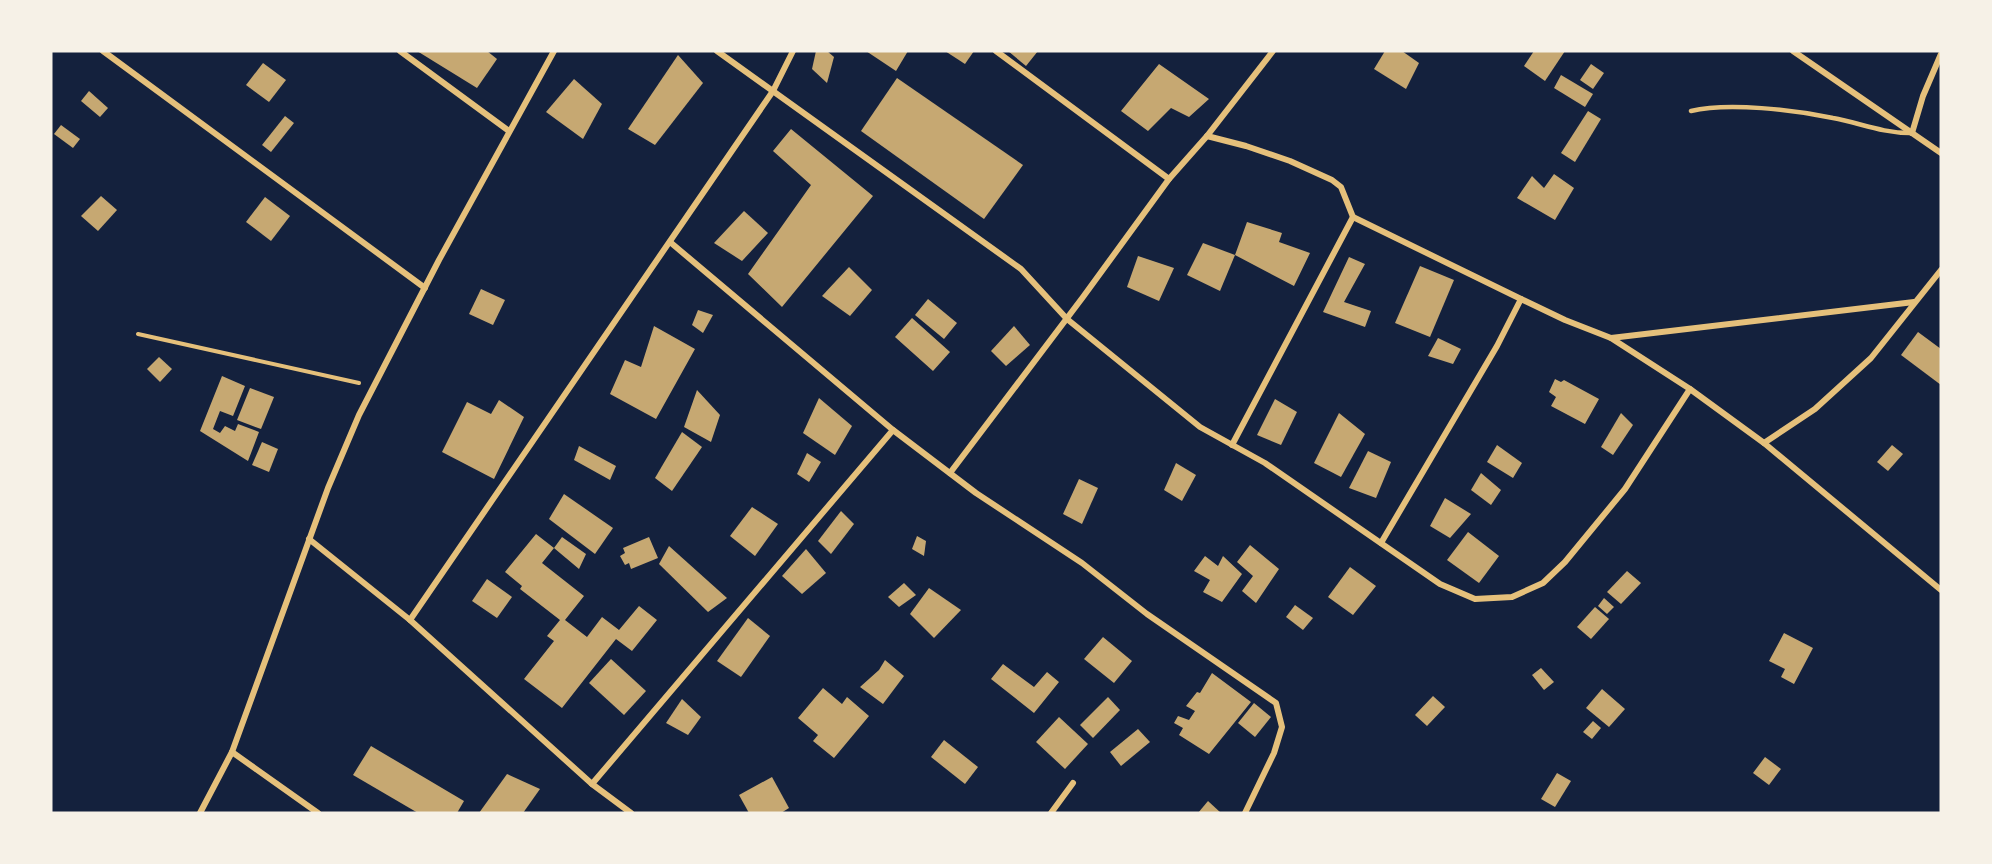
<svg xmlns="http://www.w3.org/2000/svg" width="1992" height="864" font-family="'Varela Round',sans-serif">
<style>
.building{fill:#c6a872}
.lines{fill:none;stroke-linecap:round;stroke-linejoin:round}
.path{stroke:#e5c07b;stroke-width:4}
.service{stroke:#e5c07b;stroke-width:4.5}
.minor{stroke:#e5c07b;stroke-width:6}
</style>
<rect width="100%" height="100%" fill="#14213d"/>
<g class="building">
<path d="M417,51h70l10,8 -20,29z"/>
<path d="M816,51h11l7,6 -7,26 -15,-14z"/>
<path d="M866,51h42l-12,20z"/>
<path d="M945,51h29l-9,13z"/>
<path d="M1008,51h30l-12,15z"/>
<path d="M1385,51h17l17,12 -13,26 -32,-20z"/>
<path d="M1534,51h31l-20,30 -21,-15z"/>
<path d="M678,55l25,28 -48,62 -27,-16z"/>
<path d="M263,63l23,17 -17,22 -23,-17z"/>
<path d="M1159,64l50,35 -20,18 -18,-9 -23,23 -27,-20z"/>
<path d="M1591,64l13,9 -11,16 -13,-9z"/>
<path d="M1561,75l32,19 -8,13 -31,-19z"/>
<path d="M897,78l126,87 -39,54 -123,-88z"/>
<path d="M574,79l28,25 -19,35 -37,-27z"/>
<path d="M89,91l19,17 -8,9 -19,-16z"/>
<path d="M1588,111l13,8 -26,43 -14,-9z"/>
<path d="M285,116l9,7 -23,29 -9,-7z"/>
<path d="M61,125l19,14 -7,9 -19,-14z"/>
<path d="M791,129l82,67 -91,111 -34,-33 63,-89 -38,-34z"/>
<path d="M1554,174l20,14 -19,32 -38,-22 15,-22 12,12z"/>
<path d="M101,196l16,14 -19,21 -17,-15z"/>
<path d="M265,197l25,19 -19,25 -25,-19z"/>
<path d="M744,211l24,22 -26,28 -28,-18z"/>
<path d="M1247,222l35,11 -3,9 31,11 -16,33 -59,-31z"/>
<path d="M1203,243l32,12 -15,36 -33,-16z"/>
<path d="M1138,256l36,12 -15,33 -32,-14z"/>
<path d="M1349,257l16,7 -21,38 27,9 -6,16 -42,-15z"/>
<path d="M1420,266l34,14 -24,57 -35,-14z"/>
<path d="M849,267l23,23 -22,26 -28,-20z"/>
<path d="M481,289l24,11 -12,25 -24,-11z"/>
<path d="M928,299l29,24 -13,16 -29,-24z"/>
<path d="M698,310l15,5 -10,18 -11,-8z"/>
<path d="M912,318l38,34 -17,19 -38,-34z"/>
<path d="M654,326l41,23 -39,70 -46,-25 15,-34 16,7z"/>
<path d="M1014,326l16,19 -24,21 -15,-15z"/>
<path d="M1918,332l23,17v36l-40,-30z"/>
<path d="M1438,338l23,11 -8,15 -25,-8z"/>
<path d="M159,357l13,12 -12,13 -13,-13z"/>
<path d="M222,376l23,10 -12,30 -13,-5 -7,18 7,4 5,-7 10,5 3,-7 21,8 -11,29 -48,-30z"/>
<path d="M1555,379l6,3 3,-2 35,19 -14,25 -34,-18 5,-9 -7,-5z"/>
<path d="M250,388l24,9 -13,32 -24,-9z"/>
<path d="M697,390l23,25 -9,27 -27,-15z"/>
<path d="M819,398l33,28 -17,29 -32,-22z"/>
<path d="M1275,399l22,13 -16,33 -24,-10z"/>
<path d="M499,400l25,17 -30,62 -52,-27 25,-50 24,12z"/>
<path d="M1339,413l26,21 -24,43 -27,-14z"/>
<path d="M1621,413l12,12 -20,30 -12,-8z"/>
<path d="M682,432l20,15 -30,44 -17,-13z"/>
<path d="M262,442l16,7 -9,23 -17,-7z"/>
<path d="M1497,445l25,18 -9,15 -26,-16z"/>
<path d="M1892,445l11,9 -15,17 -11,-9z"/>
<path d="M579,446l37,20 -6,14 -36,-20z"/>
<path d="M1368,451l23,11 -15,36 -27,-10z"/>
<path d="M807,453l14,9 -12,20 -12,-8z"/>
<path d="M1176,463l20,12 -14,26 -18,-11z"/>
<path d="M1481,473l20,17 -10,15 -20,-15z"/>
<path d="M1079,479l19,9 -16,36 -19,-10z"/>
<path d="M564,494l49,34 -18,26 -46,-35z"/>
<path d="M1445,498l26,16 -21,24 -20,-12z"/>
<path d="M752,507l26,17 -23,32 -25,-20z"/>
<path d="M841,511l13,13 -23,30 -13,-13z"/>
<path d="M1468,532l31,24 -20,27 -32,-23z"/>
<path d="M536,534l18,14 -12,15 42,33 -19,24 22,17 15,-20 17,13 20,-24 18,14 -25,31 -16,-12 -54,69 -38,-29 30,-38 -7,-5 13,-16 -40,-31 2,-3 -17,-14z"/>
<path d="M917,536l9,5 -2,15 -12,-7z"/>
<path d="M562,537l24,17 -7,15 -25,-21z"/>
<path d="M649,537l9,21 -27,11 -2,-6 -4,2 -5,-9 5,-3 -2,-5z"/>
<path d="M1250,545l29,24 -23,34 -14,-12 11,-15 -16,-14z"/>
<path d="M669,546l58,52 -19,14 -49,-48z"/>
<path d="M806,549l20,24 -24,21 -20,-18z"/>
<path d="M1205,556l13,10 5,-10 19,18 -20,28 -19,-10 7,-12 -16,-9z"/>
<path d="M1350,567l26,19 -23,29 -25,-18z"/>
<path d="M1627,571l14,12 -20,21 -14,-12z"/>
<path d="M487,579l25,18 -15,21 -25,-17z"/>
<path d="M904,583l12,12 -17,12 -11,-10z"/>
<path d="M929,588l32,22 -27,28 -24,-24z"/>
<path d="M1604,598l10,9 -7,7 -9,-8z"/>
<path d="M1295,605l18,13 -10,12 -17,-13z"/>
<path d="M1595,607l14,12 -18,20 -14,-12z"/>
<path d="M748,618l22,18 -29,41 -24,-16z"/>
<path d="M1784,633l29,15 -19,36 -13,-7 4,-8 -16,-8z"/>
<path d="M1103,637l29,24 -18,22 -30,-24z"/>
<path d="M611,659l35,32 -22,24 -35,-32z"/>
<path d="M885,660l19,16 -21,28 -23,-17 19,-17z"/>
<path d="M1003,664l31,23 13,-15 12,10 -25,31 -43,-34z"/>
<path d="M1541,668l13,14 -10,8 -12,-15z"/>
<path d="M1212,673l39,29 -42,52 -30,-19 4,-7 -9,-5 4,-7 11,4 6,-9 -9,-5 11,-14 3,1z"/>
<path d="M823,688l19,16 5,-7 22,19 -35,42 -21,-17 5,-6 -20,-17z"/>
<path d="M1602,689l23,20 -16,18 -23,-19z"/>
<path d="M1433,696l12,11 -18,19 -12,-11z"/>
<path d="M1108,697l12,13 -27,28 -13,-13z"/>
<path d="M682,699l19,18 -13,18 -22,-12z"/>
<path d="M1254,703l17,14 -16,20 -17,-14z"/>
<path d="M1059,717l29,27 -23,25 -29,-27z"/>
<path d="M1593,721l8,7 -9,11 -9,-7z"/>
<path d="M1138,729l12,13 -29,24 -11,-14z"/>
<path d="M944,740l34,27 -13,17 -34,-27z"/>
<path d="M371,746l93,55 -7,12h-39l-65,-38z"/>
<path d="M1765,757l16,12 -12,16 -16,-12z"/>
<path d="M1557,773l14,8 -16,26 -14,-8z"/>
<path d="M507,774l33,15 -17,24h-44z"/>
<path d="M772,777l17,31 -8,5h-32l-10,-18z"/>
<path d="M1208,801l13,12h-23z"/>
</g>
<g class="lines">
<path class="path" d="M138,334l221,49"/>
<path class="service" d="M1691,111c37,-9 104,-1 142,7 27,5 49,15 77,15"/>
<g class="minor">
<path d="M103,51l322,237"/>
<path d="M400,51l109,80"/>
<path d="M717,51l304,218 46,50 133,108 65,36 175,121 35,15 37,-2 31,-14 22,-21 60,-73 65,-100 74,54 177,147"/>
<path d="M996,51l173,128"/>
<path d="M1793,51l148,102"/>
<path d="M1912,133l11,-37 18,-42"/>
<path d="M1207,136l39,10 44,15 42,19 9,7 12,30 168,82"/>
<path d="M670,242l223,188 83,63 106,70 65,51 129,89 6,24 -8,26 -29,60"/>
<path d="M1611,338l303,-36"/>
<path d="M1764,443l51,-34 56,-51 70,-88"/>
<path d="M1232,445l121,-228"/>
<path d="M950,473l133,-176 86,-118 38,-43 66,-85"/>
<path d="M309,539l101,81 182,164 39,29"/>
<path d="M1381,543l116,-197 24,-47 44,21 46,18 79,51"/>
<path d="M410,620l363,-529 20,-40"/>
<path d="M232,752l96,-264 31,-73 80,-155 115,-209"/>
<path d="M592,784l301,-354"/>
<path d="M200,813l32,-61 86,61"/>
<path d="M1051,813l22,-30"/>
</g>
</g>
<rect width="1992" height="864" fill="none" stroke="#f6f1e7" stroke-width="105"/>
</svg>
